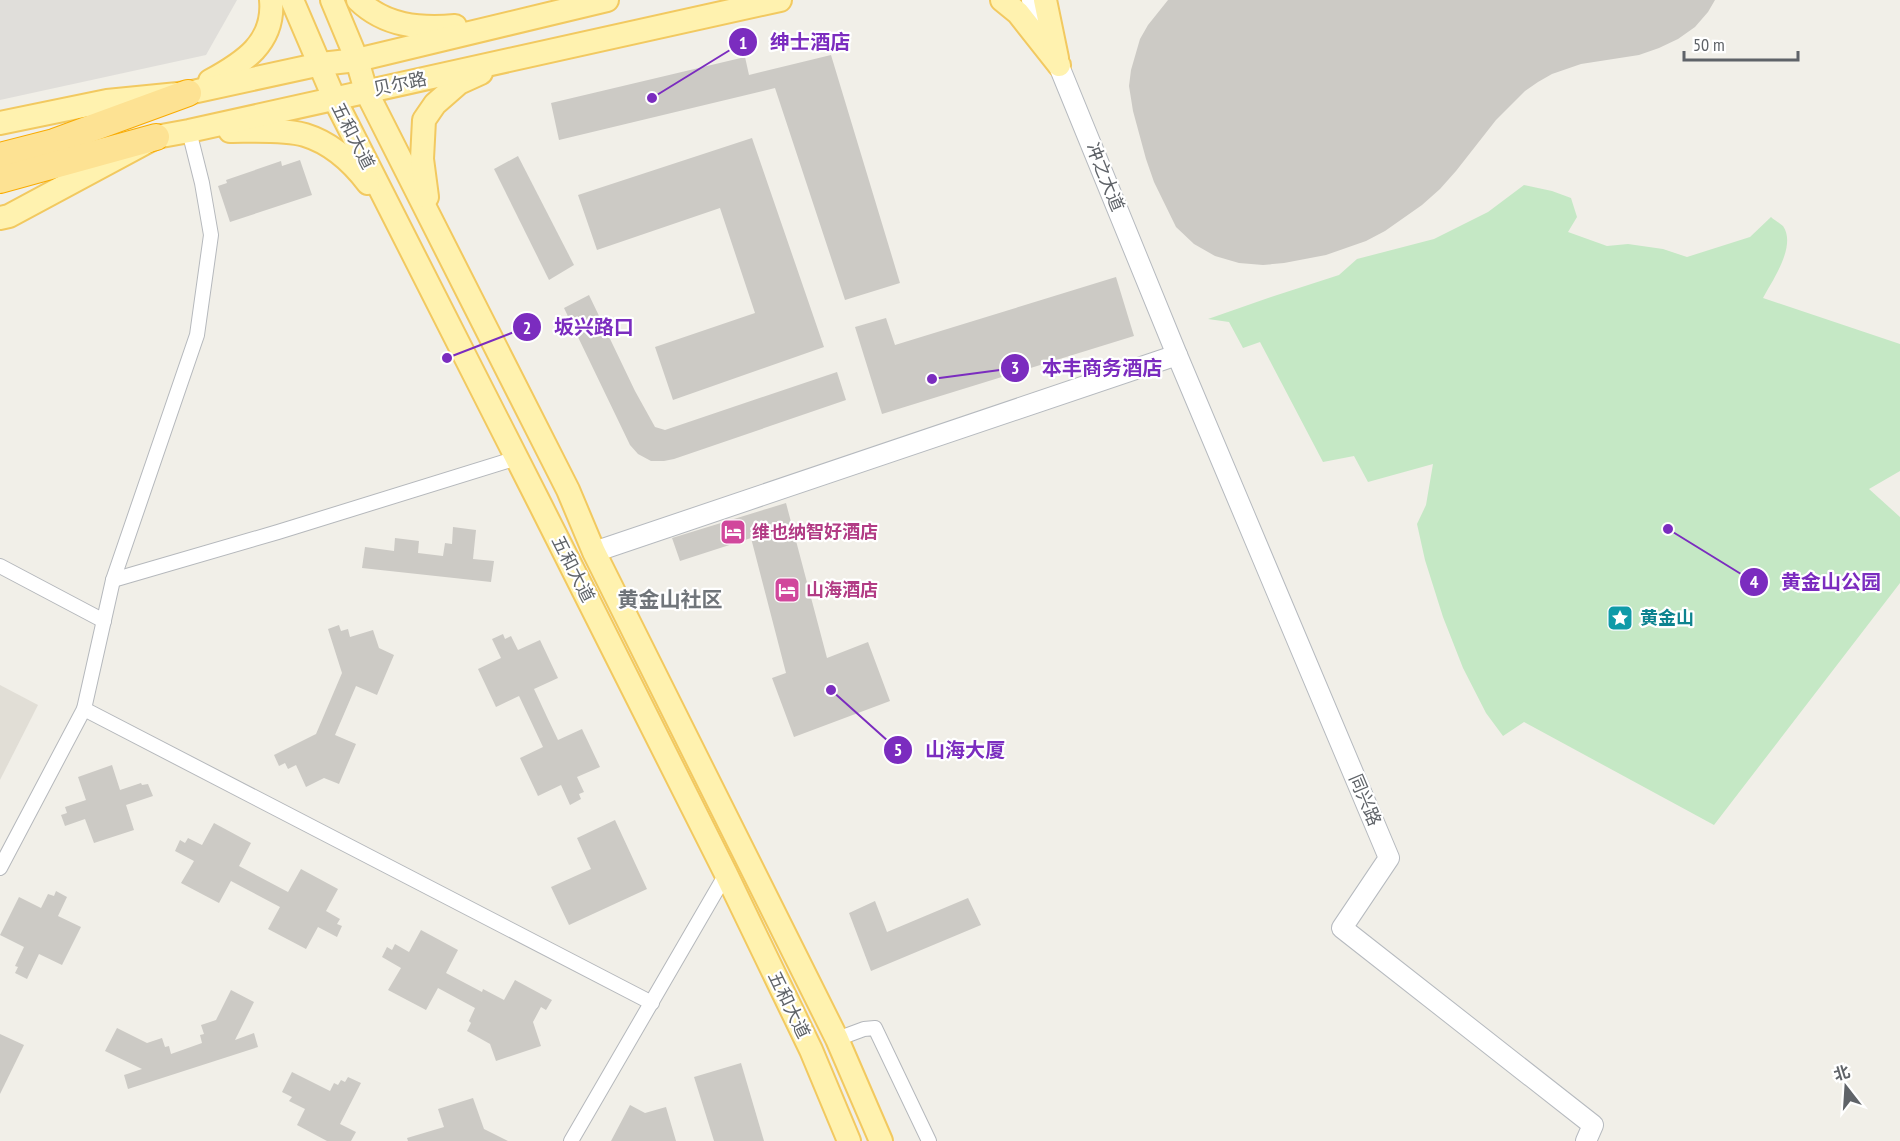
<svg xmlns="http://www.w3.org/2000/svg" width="1900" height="1141" font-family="'PT Sans Narrow','Noto Sans SC',sans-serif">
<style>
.industrial{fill:#e0deda}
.education{fill:#e1ded6}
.green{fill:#c5e8c5}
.building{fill:#cccac5}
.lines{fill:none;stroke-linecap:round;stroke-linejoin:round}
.street-casing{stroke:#b5b8bc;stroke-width:16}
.secondary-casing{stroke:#b6babf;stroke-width:22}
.primary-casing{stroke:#f2c960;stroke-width:26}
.highway-casing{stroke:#f9ab00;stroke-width:28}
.street{stroke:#fff;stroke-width:14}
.secondary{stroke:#fff;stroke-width:20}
.primary{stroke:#fff2af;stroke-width:22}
.highway{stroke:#fde293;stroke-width:26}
.labels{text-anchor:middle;stroke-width:4.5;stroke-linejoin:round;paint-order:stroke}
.street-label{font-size:18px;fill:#5f6368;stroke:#fff}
.hotel-label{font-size:18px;font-weight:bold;fill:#b23c85;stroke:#fff;text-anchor:start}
.culture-label{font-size:18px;font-weight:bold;fill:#0d838f;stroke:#fff;text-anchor:start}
.quarter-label{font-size:21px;font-weight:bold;fill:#70757a;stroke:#fff}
.leader{fill:none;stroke:#7b2cbf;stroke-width:2}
.callout-dot{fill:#7b2cbf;stroke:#fff;stroke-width:2}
.mark-label{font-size:18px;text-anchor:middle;font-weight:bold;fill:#fff}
.callout-label{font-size:20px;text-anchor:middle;font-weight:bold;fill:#7b2cbf;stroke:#fff;stroke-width:4.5;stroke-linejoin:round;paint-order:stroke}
</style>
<rect width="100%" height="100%" fill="#f1efe8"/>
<path class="industrial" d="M0,0h237l-31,55 -206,45z"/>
<path class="education" d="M0,685l38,20 -38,75z"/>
<path class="green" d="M1524,185l28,6 19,7 6,19 -9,15 39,14 21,-2 35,5 24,8 63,-20 21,-20c3,3 9,6 12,9 14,20 -11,55 -20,72l137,46v127l-31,18 31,28v66l-186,242 -190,-103 -21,14 -17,-23 -23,-45 -20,-51 -18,-57 -8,-36 9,-19 7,-41 -65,18 -14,-26 -31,6 -63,-120 -17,6 -14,-26 -21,-3 63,-22 68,-22 18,-16 77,-20 54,-27z"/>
<g class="building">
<path d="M1168,0h547l-7,12 -13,15 -17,12 -19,9 -20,7 -58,9 -29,10 -14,8 -13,9 -29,29 -40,51 -16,18 -18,16 -37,26 -19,10 -40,14 -42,8 -21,2 -24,-2 -24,-7 -21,-12 -18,-17 -22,-45 -8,-23 -13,-48 -4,-25 2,-16 9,-31 8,-14z"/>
<path d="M831,55l69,228 -55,17 -70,-212 -216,52 -8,-37 194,-46 4,18z"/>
<path d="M752,138l72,209 -151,53 -18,-53 100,-34 -35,-105 -123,42 -19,-55z"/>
<path d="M518,156l56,109 -25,15 -55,-111z"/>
<path d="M300,160l12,35 -82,27 -12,-36 9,-3 -1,-3 55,-19 1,5z"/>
<path d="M1116,277l18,59 -252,78 -27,-87 31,-9 9,27z"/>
<path d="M589,295l46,96 20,36 10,3 172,-58 9,28 -172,59 -10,2h-13l-13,-7 -8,-9 -66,-137z"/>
<path d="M786,503l41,155 41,-16 22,59 -96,36 -22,-59 14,-5 -35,-135 -71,23 -8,-23z"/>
<path d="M453,527l23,3 -3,29 21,2 -3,21 -129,-14 3,-21 29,4 1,-13 24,3 -1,12 25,3 2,-13 7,1z"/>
<path d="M339,625l2,6 7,-2 2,8 23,-7 6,18 15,7 -17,40 -21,-9 -21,49 21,9 -17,40 -15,-6 -18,9 -10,-22 -8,4 -3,-6 -6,3 -5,-11 42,-21 26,-61 -14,-44z"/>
<path d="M503,634l2,5 6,-3 7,14 22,-10 18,38 -24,11 13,28 11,23 24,-11 18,38 -23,10 7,15 -5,2 2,5 -11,6 -9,-20 -23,11 -18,-38 23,-11 -24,-51 -23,11 -18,-38 23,-11 -9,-19z"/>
<path d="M112,765l8,25 21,-7 1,2 6,-1 5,12 -27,9 8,25 -40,13 -9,-24 -20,7 -4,-11 6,-2 -2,-6 21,-7 -8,-23z"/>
<path d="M615,820l32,69 -78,36 -18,-38 40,-18 -14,-31z"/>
<path d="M214,823l37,20 -12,23 49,26 13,-23 37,20 -12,22 14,8 -3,5 5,2 -5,11 -19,-10 -12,22 -38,-20 12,-22 -49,-26 -12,22 -38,-20 13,-22 -19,-10 5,-11 5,3 3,-5 14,7z"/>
<path d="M56,891l11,6 -9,19 23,11 -19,38 -23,-11 -12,25 -12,-6 3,-6 -3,-1 9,-19 -24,-12 19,-38 22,11 7,-14 6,2z"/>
<path d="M968,898l13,27 -110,46 -22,-58 26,-12 12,31z"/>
<path d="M421,930l37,20 -12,23 36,19 1,-3 21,11 11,-20 37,20 -6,10 -5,-3 -8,15 8,24 -45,15 -6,-17 -23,-13 4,-8 -2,-2 6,-13 -37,-20 -12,22 -38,-20 13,-22 -19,-11 5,-10 5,3 3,-6 14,8z"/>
<path d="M231,990l23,12 -19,38 19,-7 4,14 -130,42 -4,-14 18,-6 -37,-18 12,-23 30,15 15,-5 3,9 4,-1 2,8 31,-11 -2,-8 4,-1 -3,-9 15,-5z"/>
<path d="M0,1034l24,11 -24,49z"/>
<path d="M741,1063l23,78h-50l-20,-64z"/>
<path d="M292,1072l38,19 4,-8 4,2 3,-5 4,2 3,-5 13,6 -21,41 16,8 -5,9h-24l-30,-16 8,-16 -16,-8 3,-4 -10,-5z"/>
<path d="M473,1098l11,31 24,12h-100l-1,-3 37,-11 -6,-18z"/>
<path d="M630,1105l15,8 21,-6 10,34h-65z"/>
</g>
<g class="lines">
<g class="street-casing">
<g id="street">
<path d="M0,566l104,55"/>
<path d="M113,580l165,-48 239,-74"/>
<path d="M84,709l568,294"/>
<path d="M0,868l84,-159 29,-129 84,-245 14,-100 -9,-52 -13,-52"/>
<path d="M837,1039l27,-10 11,-1 54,113"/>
<path d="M571,1141l155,-267"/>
</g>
</g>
<g class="secondary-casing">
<g id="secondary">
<path d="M1032,0l145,355 212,503 -47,70 251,197 -7,16"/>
<path d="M594,552l583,-197"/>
</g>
</g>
<g class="primary-casing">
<g id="primary">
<path d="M292,0l42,98 206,406 186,370 85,176 38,91"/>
<path d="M332,0l25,60 9,31 202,399 26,62 243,487 44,102"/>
<path d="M358,0c27,26 61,29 97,26"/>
<path d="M1002,0l16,13 41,52"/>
<path d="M1045,0l12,58"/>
<path d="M210,81c33,-18 65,-38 61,-81"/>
<path d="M0,123l107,-22 81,-8 133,-29 36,-4 250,-60"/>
<path d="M230,131c21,0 55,-2 75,4 26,8 47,27 63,48"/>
<path d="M427,197l-5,-38 2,-39 11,-16 24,-21 22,-10"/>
<path d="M0,218l9,-2 147,-79 33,-6 591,-131"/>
</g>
</g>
<g class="highway-casing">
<g id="highway">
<path d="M0,156l54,-14 134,-49"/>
<path d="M0,180l156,-43"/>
</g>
</g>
<use href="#street" class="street"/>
<use href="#secondary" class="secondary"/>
<use href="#primary" class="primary"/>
<use href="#highway" class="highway"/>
</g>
<defs>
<g id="hotel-square" transform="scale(1.35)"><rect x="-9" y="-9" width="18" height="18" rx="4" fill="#d1479c" stroke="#fff"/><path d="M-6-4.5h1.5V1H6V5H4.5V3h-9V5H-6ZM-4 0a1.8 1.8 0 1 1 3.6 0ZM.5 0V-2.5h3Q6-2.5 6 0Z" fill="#fff"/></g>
<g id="sight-square" transform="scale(1.35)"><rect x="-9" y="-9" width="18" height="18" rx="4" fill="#0f9aa8" stroke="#fff"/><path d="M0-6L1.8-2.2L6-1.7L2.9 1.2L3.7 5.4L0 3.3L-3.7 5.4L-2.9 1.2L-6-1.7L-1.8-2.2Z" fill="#fff"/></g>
</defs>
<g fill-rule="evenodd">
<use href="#hotel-square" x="733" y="532"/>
<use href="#hotel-square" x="787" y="590"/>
<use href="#sight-square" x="1620" y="618"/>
</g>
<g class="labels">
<g class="street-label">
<text transform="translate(400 84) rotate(-12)" y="6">贝尔路</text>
<text transform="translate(353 136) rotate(63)" y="6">五和大道</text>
<text transform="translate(1105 177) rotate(68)" y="6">冲之大道</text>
<text transform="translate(573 569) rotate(63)" y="6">五和大道</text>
<text transform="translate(1365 800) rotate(67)" y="6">同兴路</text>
<text transform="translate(789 1005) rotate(64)" y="6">五和大道</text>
</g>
<g class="hotel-label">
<text x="752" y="538">维也纳智好酒店</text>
<text x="806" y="596">山海酒店</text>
</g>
<g class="culture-label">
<text x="1640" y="624">黄金山</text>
</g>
<g class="quarter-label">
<text x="670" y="607">黄金山社区</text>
</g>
</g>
<path class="leader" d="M652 98L743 42M447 358L527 327M932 379L1015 368M1668 529L1754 582M831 690L898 750"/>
<g class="callout-dot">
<circle cx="652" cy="98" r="6"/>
<circle cx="447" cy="358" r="6"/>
<circle cx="932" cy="379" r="6"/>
<circle cx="1668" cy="529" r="6"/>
<circle cx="831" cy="690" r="6"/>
<circle cx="743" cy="42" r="15"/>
<circle cx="527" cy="327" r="15"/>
<circle cx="1015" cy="368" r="15"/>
<circle cx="1754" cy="582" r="15"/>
<circle cx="898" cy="750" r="15"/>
</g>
<g class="mark-label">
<text x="743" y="49">1</text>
<text x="527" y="334">2</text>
<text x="1015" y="374">3</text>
<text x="1754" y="588">4</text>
<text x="898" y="756">5</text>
</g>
<g class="callout-label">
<text x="810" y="49">绅士酒店</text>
<text x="594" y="334">坂兴路口</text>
<text x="1102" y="375">本丰商务酒店</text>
<text x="1831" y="589">黄金山公园</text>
<text x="965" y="757">山海大厦</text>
</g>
<g transform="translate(1846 1087) rotate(343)" stroke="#ffffff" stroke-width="4.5" paint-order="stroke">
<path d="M0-4.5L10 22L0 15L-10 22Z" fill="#5f6368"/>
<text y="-9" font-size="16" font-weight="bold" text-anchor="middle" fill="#5f6368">北</text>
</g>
<path d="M1684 51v9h114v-9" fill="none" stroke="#5f6368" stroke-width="3"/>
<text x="1693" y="51" font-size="18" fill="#5f6368" stroke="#ffffff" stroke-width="4.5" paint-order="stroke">50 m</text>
</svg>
